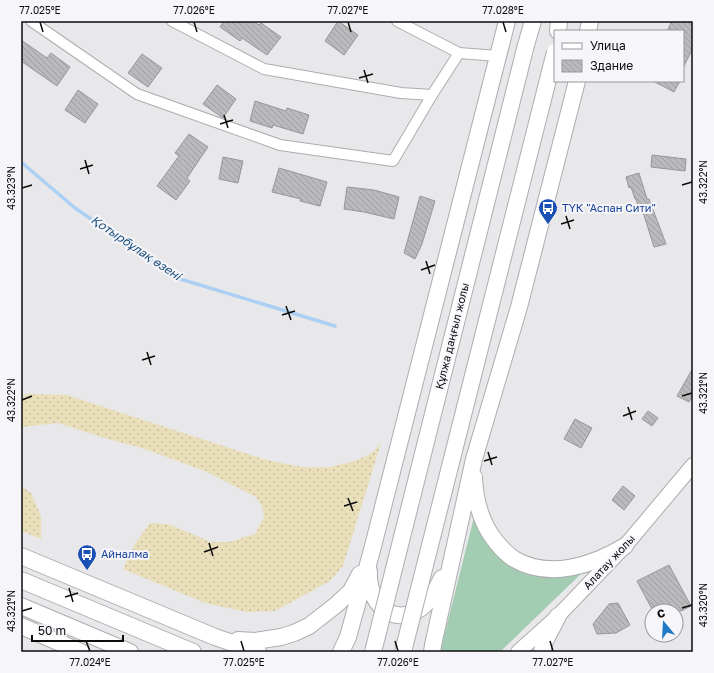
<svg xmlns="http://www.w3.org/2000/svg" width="714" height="673" font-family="'Golos Text',sans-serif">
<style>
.grass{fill:#a3cdb2}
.sand{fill:url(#sand-dots)}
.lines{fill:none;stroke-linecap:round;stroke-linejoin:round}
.stream{stroke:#acd0f3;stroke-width:3.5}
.building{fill:url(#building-back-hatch);stroke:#97979a}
.minor-casing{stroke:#adacb0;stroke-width:12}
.secondary-casing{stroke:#adacb0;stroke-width:16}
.primary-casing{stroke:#adacb0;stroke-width:18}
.minor{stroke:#fff;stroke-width:10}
.secondary{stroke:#fff;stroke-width:14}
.primary{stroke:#fff;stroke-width:16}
.primary-bridge-casing{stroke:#adacb0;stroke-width:18;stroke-linecap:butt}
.primary-bridge{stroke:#fff;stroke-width:16}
.ticks{fill:none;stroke:#0c0c0d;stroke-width:1.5}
.labels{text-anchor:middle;stroke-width:4;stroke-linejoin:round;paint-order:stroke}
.transit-label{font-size:11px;fill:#164399;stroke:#f6f5f9;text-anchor:start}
.street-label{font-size:11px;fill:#0c0c0d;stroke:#f6f5f9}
.water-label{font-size:12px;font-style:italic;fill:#1e527e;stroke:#f6f5f9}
.neatline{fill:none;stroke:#0c0c0d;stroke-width:1.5}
.ticks-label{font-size:10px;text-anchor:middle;fill:#0c0c0d}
</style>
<defs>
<pattern id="sand-dots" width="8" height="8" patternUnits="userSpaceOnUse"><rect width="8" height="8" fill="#e9dfba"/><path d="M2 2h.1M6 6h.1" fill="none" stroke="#c7be9f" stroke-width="1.8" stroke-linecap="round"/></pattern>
<pattern id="building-back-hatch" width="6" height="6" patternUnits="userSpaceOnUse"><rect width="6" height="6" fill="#bababd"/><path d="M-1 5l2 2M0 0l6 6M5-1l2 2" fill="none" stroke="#9f9fa1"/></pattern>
</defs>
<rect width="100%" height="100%" fill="#e8e8eb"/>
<path class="grass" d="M474,517l19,31 91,23 -84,81h-60z"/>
<g class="sand">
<path d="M29,394l38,1 199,65 36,7h28l25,-6 17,-8 9,-10 -38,123 -13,15 -55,30 -28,1 -42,-9 -82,-34 11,-24 16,-22 18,1 43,18h18l26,-8 9,-17 -2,-10 -6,-10 -51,-26 -63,-23 -38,-10 -46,-15 -37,4v-31z"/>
<path d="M21,486l10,7 10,23v23l-20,-8z"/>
</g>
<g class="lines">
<path class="stream" d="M21,162l54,46 102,70 158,48"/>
</g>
<g class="building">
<path d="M224,21h29l6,4 2,-2 20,14 -14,18 -25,-17 -2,3 -20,-14z"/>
<path d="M338,21l20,14 -14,20 -19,-14z"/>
<path d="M672,21h21v27l-10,20v-37h-16z"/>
<path d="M21,40l26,18 4,-5 19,14 -13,19 -36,-25z"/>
<path d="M142,54l20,14 -14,19 -20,-14z"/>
<path d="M653,81h27l-6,11z"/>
<path d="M217,85l19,14 -13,19 -20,-14z"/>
<path d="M78,90l20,14 -13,19 -20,-13z"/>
<path d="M255,101l31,10 1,-3 22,7 -6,19 -30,-9 -1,3 -22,-7z"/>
<path d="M189,134l19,13 -21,31 3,3 -14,19 -19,-14 22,-30 -4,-3z"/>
<path d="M652,155l34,4 -1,12 -34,-4z"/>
<path d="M223,157l20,4 -5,22 -19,-4z"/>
<path d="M279,168l48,14 -7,24 -20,-5 1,-2 -29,-7z"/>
<path d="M639,173l8,26h2l17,45 -12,3 -11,-35h-3l-4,-13h-1l-4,-12 -2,1 -3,-11z"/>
<path d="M347,187l27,3 25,7 -5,22 -30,-7 -20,-3z"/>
<path d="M420,196l15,5 -13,43 -7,15 -11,-6z"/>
<path d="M693,368v27l-4,7 -12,-6z"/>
<path d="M648,411l10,7 -6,8 -10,-7z"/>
<path d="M575,419l17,9 -11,20 -17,-9z"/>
<path d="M623,486l12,10 -11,14 -12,-10z"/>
<path d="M669,565l22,41 -10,5h-28l-16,-30z"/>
<path d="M618,603l12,22 -14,8 -19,1 -4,-10 16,-20z"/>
</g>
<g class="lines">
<g class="minor-casing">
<g id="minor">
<path d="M31,21l106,73 143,51 113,16 39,-66"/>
<path d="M172,21l92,48 137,24 31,2 27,-42"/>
<path d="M397,21l62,32 39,3"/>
</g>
</g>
<g class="secondary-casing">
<path id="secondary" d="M518,652l40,-36 67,-70 68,-81"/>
</g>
<g class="primary-casing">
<g id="primary">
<path d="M558,31l1,-10"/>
<path d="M588,31l2,-10"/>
<path d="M526,45l7,-24"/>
<path d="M474,477c1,24 7,47 23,66 5,6 11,12 17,16 35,21 80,6 111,-13"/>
<path d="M21,556l194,81 43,15"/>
<path d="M369,571c-2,30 23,58 52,37 10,-7 16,-20 21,-30"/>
<path d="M21,580l172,72"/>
<path d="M21,606l109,46"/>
<path d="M21,626l60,26"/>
<path d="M238,640l17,1 26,-4 13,-4 15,-7 27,-21 15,-14 9,-17"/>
<path d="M341,652l7,-15 24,-87 135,-529"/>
<path d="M432,652l1,-7 41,-186 45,-152 58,-226"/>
<path d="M542,652l2,-9 14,-27"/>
</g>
</g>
<use href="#minor" class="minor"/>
<use href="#secondary" class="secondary"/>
<use href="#primary" class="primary"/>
<g class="primary-bridge-casing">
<g id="primary-bridge">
<path d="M373,652l153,-607"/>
<path d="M403,652l152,-600"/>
</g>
</g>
<use href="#primary-bridge" class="primary-bridge"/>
</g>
<path class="ticks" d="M40,22l3,10M194,22l3,10M348,22l3,10M503,22l3,10M364,70l4,13M359,78l14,-4M224,115l4,13M220,124l13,-4M85,160l4,14M80,169l13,-4M682,185l10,-3M22,188l10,-3M566,216l4,13M561,224l13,-4M426,261l4,13M421,270l14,-5M286,306l5,14M282,315l13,-4M147,352l4,13M142,360l13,-4M682,396l10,-3M22,400l10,-4M628,407l4,13M623,416l13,-5M488,452l4,13M484,461l13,-4M348,498l5,13M344,506l13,-4M209,543l4,13M204,552l14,-5M69,588l4,14M65,597l13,-4M682,608l10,-3M22,611l10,-3M86,641l4,10M241,641l3,10M395,641l3,10M550,641l3,10"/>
<defs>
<g id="bus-pin" transform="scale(1)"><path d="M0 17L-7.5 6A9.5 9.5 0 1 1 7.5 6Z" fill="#1a4fb4" stroke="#f6f5f9"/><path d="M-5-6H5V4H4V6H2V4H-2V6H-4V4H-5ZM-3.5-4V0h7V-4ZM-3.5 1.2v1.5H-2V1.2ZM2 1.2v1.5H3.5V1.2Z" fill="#fff"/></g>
</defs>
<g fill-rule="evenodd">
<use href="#bus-pin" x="548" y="208"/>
<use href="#bus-pin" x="87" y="554"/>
</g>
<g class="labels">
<g class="transit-label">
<text x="562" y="212">ТҮК "Аспан Сити"</text>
<text x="101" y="558">Айналма</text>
</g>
<g class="street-label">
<text transform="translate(452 336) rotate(-76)" y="4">Құлжа даңғыл жолы</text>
<text transform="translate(609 562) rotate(-47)" y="4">Алатау жолы</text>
</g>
<g class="water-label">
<text transform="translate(136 248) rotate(34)" y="4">Қотырбұлақ өзені</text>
</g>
</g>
<rect width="714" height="673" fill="none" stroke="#f6f5f9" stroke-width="44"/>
<rect x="554" y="30" width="130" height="52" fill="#f6f5f9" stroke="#98989b"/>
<rect x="562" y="43" width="20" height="6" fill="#ffffff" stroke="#98989b"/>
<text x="590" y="50" font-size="12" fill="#0c0c0d">Улица</text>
<rect x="562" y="60" width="20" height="12" fill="url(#building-back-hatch)" stroke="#98989b"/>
<text x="590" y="70" font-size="12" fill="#0c0c0d">Здание</text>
<g transform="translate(664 623) rotate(342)"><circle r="19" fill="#f6f5f9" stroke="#98989b"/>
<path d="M0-3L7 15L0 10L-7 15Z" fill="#1f79c6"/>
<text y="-6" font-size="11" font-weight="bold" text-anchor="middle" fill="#0c0c0d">С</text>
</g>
<path d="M32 635v6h91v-6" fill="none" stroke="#0c0c0d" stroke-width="2"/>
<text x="38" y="635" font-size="12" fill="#0c0c0d" stroke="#f6f5f9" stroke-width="3" paint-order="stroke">50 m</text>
<rect x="22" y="22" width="670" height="629" class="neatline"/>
<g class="ticks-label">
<text x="40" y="14">77.025°E</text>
<text x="194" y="14">77.026°E</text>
<text x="348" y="14">77.027°E</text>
<text x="503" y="14">77.028°E</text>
<text transform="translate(703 182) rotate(-90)" y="4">43.322°N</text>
<text transform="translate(11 188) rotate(-90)" y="4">43.323°N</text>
<text transform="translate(703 393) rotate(-90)" y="4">43.321°N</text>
<text transform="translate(11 400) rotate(-90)" y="4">43.322°N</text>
<text transform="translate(703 605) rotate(-90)" y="4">43.320°N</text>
<text transform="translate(11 611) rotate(-90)" y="4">43.321°N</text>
<text x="90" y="666">77.024°E</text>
<text x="244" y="666">77.025°E</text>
<text x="398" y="666">77.026°E</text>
<text x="553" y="666">77.027°E</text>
</g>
</svg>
